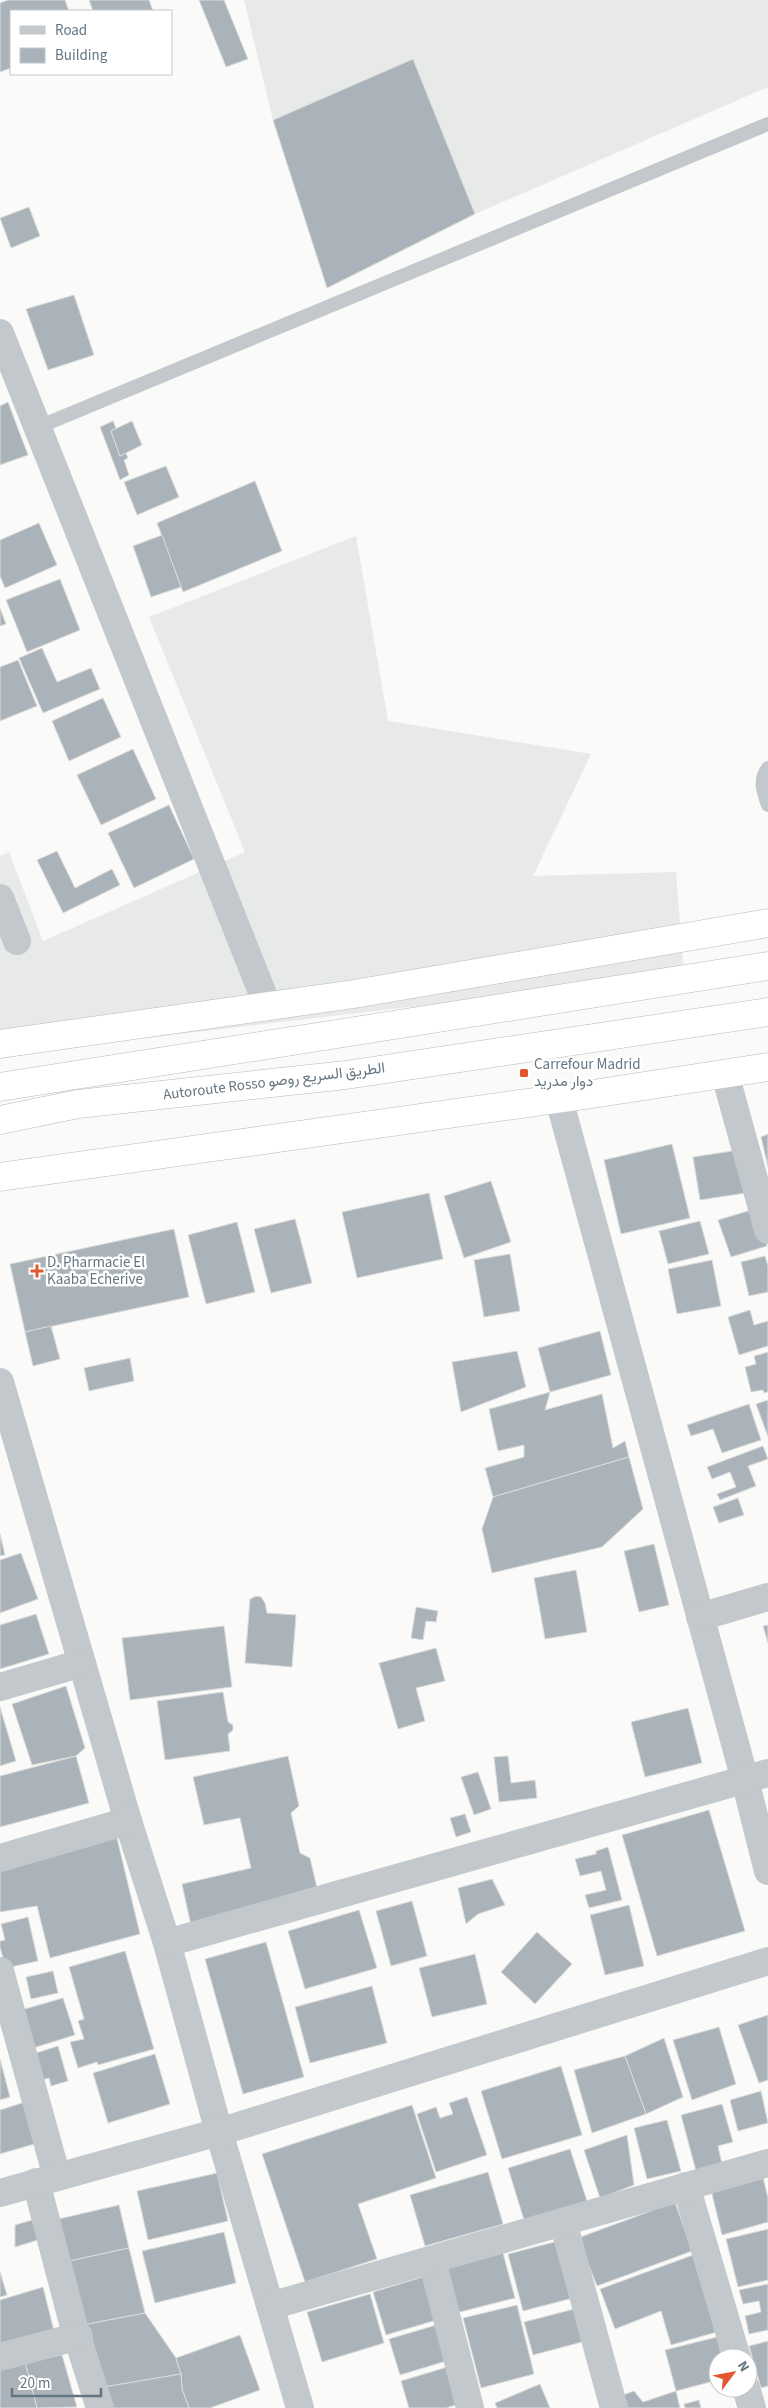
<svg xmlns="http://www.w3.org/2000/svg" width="768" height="2408" font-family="'Source Sans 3',Vazirmatn,sans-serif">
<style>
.built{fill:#e8e9e9}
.building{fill:#aab3b9;stroke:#dcdcda}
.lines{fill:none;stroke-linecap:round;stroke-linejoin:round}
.highway-casing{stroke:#b4b9bd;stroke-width:29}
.lane{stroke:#c3c8cc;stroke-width:14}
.street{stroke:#c3c8cc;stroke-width:28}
.highway{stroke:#fff;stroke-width:28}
.poi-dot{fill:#e4572e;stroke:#fff;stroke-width:2}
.labels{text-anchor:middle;stroke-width:5;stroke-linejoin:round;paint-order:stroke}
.poi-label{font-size:15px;fill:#657683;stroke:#fff;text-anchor:start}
.street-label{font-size:15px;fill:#657683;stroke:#fff}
</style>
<rect width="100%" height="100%" fill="#fafaf8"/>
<g class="built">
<path d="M244,0h524v87l-293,127 -62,-155 -140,61z"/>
<path d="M356,536l32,185 203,33 -58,122 143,-4 8,103 -608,71 -76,13v-203l9,-4 34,89 202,-89 -96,-235z"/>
</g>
<g class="building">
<path d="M8,0h57l4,11h-58v57l-11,4v-69z"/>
<path d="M89,0h60l4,11h-60z"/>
<path d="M199,0h25l24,59 -22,8z"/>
<path d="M413,59l62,155 -148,74 -54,-168z"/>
<path d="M29,207l11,29 -29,12 -11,-30z"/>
<path d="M74,295l20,60 -46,15 -22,-61z"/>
<path d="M8,402l20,53 -28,10v-59z"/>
<path d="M113,421l3,7 -5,3 9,25 6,-3 2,5 -4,2 5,15 -9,5 -20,-53z"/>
<path d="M132,421l10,24 -22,11 -9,-25z"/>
<path d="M166,466l13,31 -42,18 -13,-33z"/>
<path d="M255,481l27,70 -99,41 -26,-69z"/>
<path d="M39,523l18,42 -52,23 -5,-12v-36z"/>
<path d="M162,535l19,52 -30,10 -18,-51z"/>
<path d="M60,579l20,51 -53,22 -21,-52z"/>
<path d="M0,608l6,16 -6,2z"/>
<path d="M42,648l15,34 34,-14 9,21 -57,24 -24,-55z"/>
<path d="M18,660l19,46 -37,15v-54z"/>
<path d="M103,698l18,39 -52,24 -17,-40z"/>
<path d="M133,749l23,50 -55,26 -24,-50z"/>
<path d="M169,805l25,54 -60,29 -26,-55z"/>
<path d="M57,851l18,37 37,-19 8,16 -57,28 -26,-53z"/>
<path d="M768,1134v33l-7,-30z"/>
<path d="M672,1144l18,74 -69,16 -17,-74z"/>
<path d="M745,1149l7,43 -52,8 -7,-43z"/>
<path d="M491,1181l20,61 -47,16 -20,-62z"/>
<path d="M429,1193l14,66 -86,19 -15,-66z"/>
<path d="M758,1208l9,38 -36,11 -13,-37z"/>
<path d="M295,1219l17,64 -41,10 -17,-64z"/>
<path d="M700,1221l9,33 -41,10 -9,-33z"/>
<path d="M237,1222l18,70 -49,12 -18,-69z"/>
<path d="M174,1229l15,68 -164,35 -15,-68z"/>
<path d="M510,1254l10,57 -36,6 -10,-57z"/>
<path d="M765,1256l3,10v26l-19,4 -8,-34z"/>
<path d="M712,1260l9,46 -44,8 -9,-45z"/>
<path d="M750,1310l4,15 14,-4v25l-29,9 -11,-38z"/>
<path d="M51,1326l9,33 -27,7 -8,-34z"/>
<path d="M600,1331l11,44 -61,17 -12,-44z"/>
<path d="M517,1351l9,36 -65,25 -9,-50z"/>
<path d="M768,1352v40l-4,1 -1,-3 -12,2 -6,-25 11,-3 -2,-8z"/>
<path d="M130,1358l4,23 -45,10 -5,-23z"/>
<path d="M550,1392l-5,18 57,-16 11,54 12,-7 4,16 -136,40 -8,-29 39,-11v-12l-26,6 -9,-42z"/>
<path d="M768,1400v37l-12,-33z"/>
<path d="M749,1404l12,36 -39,13 -9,-24 -22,7 -4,-11z"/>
<path d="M763,1446l5,13 -20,7 8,20 -36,14 -3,-6 19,-7 -6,-15 -18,7 -5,-12z"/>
<path d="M629,1457l14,52 -41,38 -110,26 -10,-44 11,-32z"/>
<path d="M738,1498l6,17 -25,8 -6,-16z"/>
<path d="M0,1534l5,21 -5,1z"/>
<path d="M654,1544l15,61 -30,7 -15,-61z"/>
<path d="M21,1553l17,46 -38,14v-53z"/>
<path d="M576,1570l11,62 -42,7 -11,-61z"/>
<path d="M256,1596l5,1 4,6 2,10 29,2 -4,52 -47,-4 5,-64z"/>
<path d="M416,1607l22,4 -2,11 -10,-1 -3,19 -12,-2z"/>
<path d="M36,1614l13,40 -49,15v-44z"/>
<path d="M768,1625v18l-5,-17z"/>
<path d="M224,1626l8,61 -102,13 -8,-62z"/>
<path d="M436,1648l9,33 -29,7 9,33 -27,8 -19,-66z"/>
<path d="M66,1686l19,62 -9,8 -44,9 -20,-61z"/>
<path d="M223,1692l5,30 5,3v5l-5,4 2,17 -65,9 -8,-59z"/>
<path d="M0,1707l16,54 -16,5z"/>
<path d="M688,1708l14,55 -57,14 -14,-55z"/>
<path d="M76,1756l13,47 -89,24v-51z"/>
<path d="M288,1756l11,50 -8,7 9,40 10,5 11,47 -128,30 -11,-51 69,-16 -11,-50 -36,7 -11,-48z"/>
<path d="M508,1756l3,27 24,-3 2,18 -38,4 -5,-45z"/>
<path d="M478,1772l13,37 -17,6 -13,-38z"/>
<path d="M709,1810l36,121 -88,25 -35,-121z"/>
<path d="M465,1814l6,18 -15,5 -6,-19z"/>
<path d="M116,1834l24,100 -90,24 -13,-52 -37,6v-45z"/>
<path d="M608,1847l14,53 -33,8 -4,-13 21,-5 -5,-19 -21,5 -5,-17 21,-5v-3z"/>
<path d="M492,1879l13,26 -27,9 -12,10 -8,-36z"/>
<path d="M412,1901l15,55 -36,10 -15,-55z"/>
<path d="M629,1905l15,61 -39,9 -15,-60z"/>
<path d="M359,1910l18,58 -72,21 -17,-58z"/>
<path d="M28,1917l10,44 -27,6 -1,-6 -6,1 -4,-15v-6l5,-1 -4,-16z"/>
<path d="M537,1932l35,32 -37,40 -34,-32z"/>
<path d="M266,1942l38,135 -61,17 -38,-135z"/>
<path d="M125,1951l29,98 -56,16 -1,-3 -19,6 -8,-26 14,-3 -6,-18 6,-2 -15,-52z"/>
<path d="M475,1954l12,50 -55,13 -13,-49z"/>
<path d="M53,1971l5,22 -27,6 -5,-22z"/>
<path d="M372,1986l15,57 -77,20 -15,-56z"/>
<path d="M63,1998l12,37 -45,14 -12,-38z"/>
<path d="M768,2015v65l-9,3 -21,-58z"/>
<path d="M719,2027l17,57 -44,16 -19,-60z"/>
<path d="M664,2038l19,59 -37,17 -21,-58z"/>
<path d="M58,2046l10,35 -17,5 -2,-8 -8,2 -8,-26z"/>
<path d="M155,2054l15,50 -62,19 -15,-50z"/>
<path d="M625,2056l21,58 -54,19 -18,-63z"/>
<path d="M0,2059l10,38 -10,3z"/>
<path d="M561,2066l21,69 -80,24 -21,-68z"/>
<path d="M761,2091l7,32 -30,8 -8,-31z"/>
<path d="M467,2097l20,58 -51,17 -19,-58 19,-7 4,11 13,-4 -4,-11z"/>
<path d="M25,2102l13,41 -38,11v-44z"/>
<path d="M722,2104l11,38 -15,4 4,18 -26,7 -15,-56z"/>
<path d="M412,2105l24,73 -78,26 19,55 -72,23 -43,-128z"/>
<path d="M667,2120l14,51 -34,8 -13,-51z"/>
<path d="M627,2135l7,50 -34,13 -16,-48z"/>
<path d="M570,2149l17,52 -63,19 -16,-52z"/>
<path d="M488,2172l15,52 -78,22 -15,-51z"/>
<path d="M217,2173l11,48 -80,19 -11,-49z"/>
<path d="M763,2177l5,21v24l-46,13 -11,-45z"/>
<path d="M675,2202l17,49 -95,35 -19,-48z"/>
<path d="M119,2205l10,43 -64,14 -15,-41z"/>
<path d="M32,2220l6,20 -23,7v-22z"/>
<path d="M768,2229v51l-30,7 -12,-48z"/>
<path d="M224,2232l12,51 -81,20 -13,-52z"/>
<path d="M558,2241l15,57 -50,13 -15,-57z"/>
<path d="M129,2248l16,65 -67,13 -13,-64z"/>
<path d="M503,2253l12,45 -59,15 -11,-45z"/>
<path d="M693,2255l24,77 -46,13 -10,-34 -46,18 -15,-40z"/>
<path d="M0,2272l7,23 -7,2z"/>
<path d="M426,2276l14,43 -54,16 -13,-43z"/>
<path d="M768,2284v46l-19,4 -4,-18 16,-4 -2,-11 -16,3 -4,-14z"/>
<path d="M43,2287l11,44 -54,16v-47z"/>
<path d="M370,2294l14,49 -62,19 -15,-50z"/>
<path d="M517,2305l17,69 -53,14 -18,-70z"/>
<path d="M578,2308l8,33 -53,14 -9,-33z"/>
<path d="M145,2313l31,45 5,16 -83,14 -20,-62z"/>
<path d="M443,2323l10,36 -53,16 -11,-36z"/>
<path d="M240,2335l20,55 -50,18h-21l-7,-19 -1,-15 -5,-16z"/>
<path d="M717,2337l5,21h-4v22l-42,11 -11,-41z"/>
<path d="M768,2341v45l-7,2 -12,-42z"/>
<path d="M62,2355l15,52 -40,1 -12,-46z"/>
<path d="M25,2362l12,46h-37v-39z"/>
<path d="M454,2365l12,37 -20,6h-37l-8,-27z"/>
<path d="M181,2374l1,15 7,19h-85l-6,-20z"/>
<path d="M540,2384l10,24h-53l-2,-5z"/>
<path d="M634,2391l9,11 33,-11 4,17h-52l-5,-13z"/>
<path d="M699,2400l2,8h-16l-1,-4z"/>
</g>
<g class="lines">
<g class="highway-casing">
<g id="highway">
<path d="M0,1044l354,-50 414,-71"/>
<path d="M0,1087l768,-121"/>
<path d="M0,1120l78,-16 268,-29 422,-63"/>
<path d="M0,1177l599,-84 169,-26"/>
</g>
</g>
<g class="lane">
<path d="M36,428l732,-304"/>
<path d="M768,768c-9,12 -5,23 0,37"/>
</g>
<g class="street">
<path d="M0,333l268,674"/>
<path d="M0,898l17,43"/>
<path d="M725,1074l43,156"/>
<path d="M559,1099l186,681 23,91"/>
<path d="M0,1382l128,439 39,122 52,189 81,276"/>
<path d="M700,1617l68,-20"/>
<path d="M0,1687l82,-24"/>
<path d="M0,1858l128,-37"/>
<path d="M167,1943l601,-170"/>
<path d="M0,1971l57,206"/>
<path d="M36,2182l38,145 26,81"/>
<path d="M686,2186l51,172"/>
<path d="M0,2193l219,-61 549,-171"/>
<path d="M563,2222l51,186"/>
<path d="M432,2260l38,148"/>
<path d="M270,2306l498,-143"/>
<path d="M0,2357l79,-21"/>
<path d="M746,2388l6,20"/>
</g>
<use href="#highway" class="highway"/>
</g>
<g class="poi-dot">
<rect x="519" y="1068" width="10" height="10" rx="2.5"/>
<path d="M34.5 1263.5h5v5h5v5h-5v5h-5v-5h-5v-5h5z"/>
</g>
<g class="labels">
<g class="poi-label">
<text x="534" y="1069">Carrefour Madrid<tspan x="534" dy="17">دوار مدريد</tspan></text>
<text x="47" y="1267">D. Pharmacie El<tspan x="47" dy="17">Kaaba Echerive</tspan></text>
</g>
<g class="street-label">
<text transform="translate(274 1081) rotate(-7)" y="5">Autoroute Rosso الطريق السريع روصو</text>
</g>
</g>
<rect x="10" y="10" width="162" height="65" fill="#ffffff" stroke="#c1c8cd"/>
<rect x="20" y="26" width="25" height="8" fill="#c3c8cc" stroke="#c1c8cd"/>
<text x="55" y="35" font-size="15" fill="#657683">Road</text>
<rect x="20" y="48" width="25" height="15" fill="#aab3b9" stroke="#c1c8cd"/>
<text x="55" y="60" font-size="15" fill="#657683">Building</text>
<g transform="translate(733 2373) rotate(58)"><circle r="24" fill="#ffffff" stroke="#c1c8cd"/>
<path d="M0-4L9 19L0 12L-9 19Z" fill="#e4572e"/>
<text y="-8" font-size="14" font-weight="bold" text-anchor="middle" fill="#657683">N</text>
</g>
<path d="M12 2388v8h89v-8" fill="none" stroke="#657683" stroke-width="2.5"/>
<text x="20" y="2388" font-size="15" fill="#657683" stroke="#ffffff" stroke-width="4" paint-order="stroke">20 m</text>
</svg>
